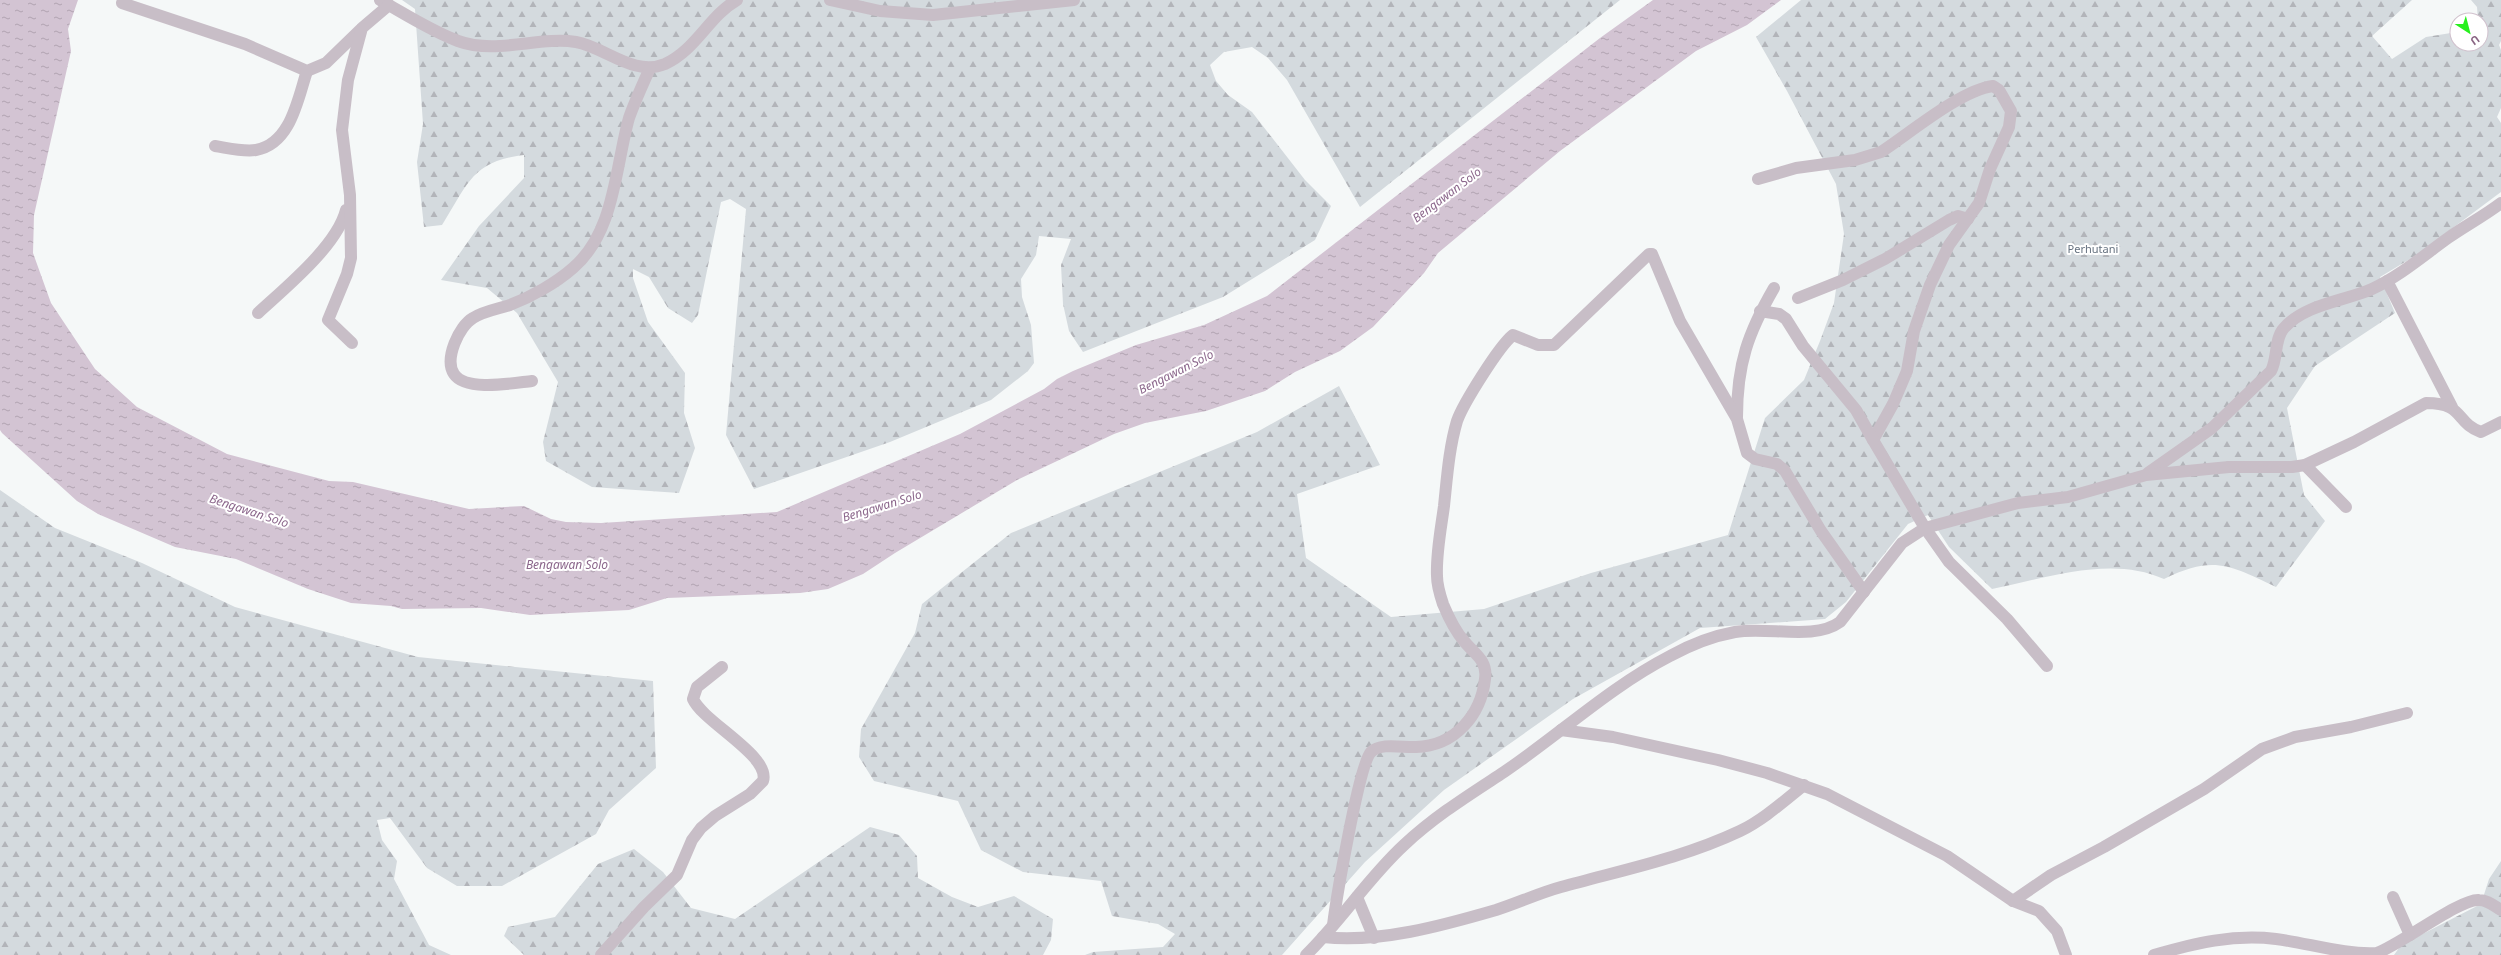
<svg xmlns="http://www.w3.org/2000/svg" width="2501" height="955" font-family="'Noto Sans',sans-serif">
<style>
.forest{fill:url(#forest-firs)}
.water{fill:url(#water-ripples)}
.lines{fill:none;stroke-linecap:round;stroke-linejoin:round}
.minor{stroke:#c8bec7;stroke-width:12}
.labels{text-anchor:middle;stroke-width:4;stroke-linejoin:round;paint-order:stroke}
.park-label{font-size:11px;fill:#65717f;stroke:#fff}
.water-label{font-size:12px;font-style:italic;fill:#8b668b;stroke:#fff}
</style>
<defs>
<pattern id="forest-firs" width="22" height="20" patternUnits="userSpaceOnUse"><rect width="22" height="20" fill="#d4dade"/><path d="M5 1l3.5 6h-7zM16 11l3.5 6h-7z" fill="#b2b4b9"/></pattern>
<pattern id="water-ripples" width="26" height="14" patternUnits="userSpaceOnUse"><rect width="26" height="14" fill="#d3c4d3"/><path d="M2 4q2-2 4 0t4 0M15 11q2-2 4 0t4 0" fill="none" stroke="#b1a3b1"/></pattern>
</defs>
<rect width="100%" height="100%" fill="#f5f8f8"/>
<g class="forest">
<path d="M402,0h1218l-260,207 -73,-127 -19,-22 -16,-11 -28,5 -14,13 6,16 12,14 24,17 53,68 26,26 -16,34 -92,57 -140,55 -14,-21 -6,-27 -2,-39 10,-26 -32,-3 -3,19 -15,24 1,18 9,28 3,38 -6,8 -37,29 -101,42 -136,47 -28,-54 20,-226 -16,-10 -9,3 -23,113 -6,8 -24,-15 -19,-31 -16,-8v9l15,44 37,51 -1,40 11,35 -16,45 -87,-6 -46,-26 -3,-19 15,-60 -41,-69 -30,-25 -46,-8 38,-54 45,-48v-23c-52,6 -56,29 -82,70l-18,2 -7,-65 6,-38 -8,-115z"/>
<path d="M1801,0h611l-40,36 20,23 34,-22 31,-5v12h24v-24h-3l-1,-13 -6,-7h30v41l-2,4 2,5v58l-4,9 4,6v69l-86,64 -35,21 15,36 -80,53 -28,42 17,87 21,26 -49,66c-47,-22 -62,-32 -112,-8 -53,-24 -117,-1 -172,10l-43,-42 -21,-32 -20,9 -62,78 -21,17 -125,9 -127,71 -129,91 -79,72 -83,93h-197l8,-3 70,-5 12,-13 -17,-10 -46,-8 -11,-35 -78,-9 -42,-22 -23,-49 -84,-20 -15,-24 2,-28 54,-96 7,-29 89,-71 246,-101 82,-46 41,79 -83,29 9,64 85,59 93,-8 107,-36 137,-38 37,-117 39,-38 16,-39 14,-38 10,-69 -8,-50 -49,-93 -31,-54z"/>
<path d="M0,490l55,38 87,35 93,44 183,50 235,24 3,87 -47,42 -13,24 -94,52h-45l-30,-18 -37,-50 -13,2 5,20 15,21 -3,18 35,66 22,10h-451z"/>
<path d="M870,827l29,8 18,21 1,22 34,19 26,10 36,-11 39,23 -2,21 -8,15h-519l-20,-19 4,-9 47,-10 43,-53 36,-15 29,23 28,36 44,11z"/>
<path d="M2501,861v94h-107l7,-10 80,-41 8,-25z"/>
</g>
<path class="water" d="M0,0h78l-10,29 3,22 -37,164 -1,38 18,50 44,66 42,38 90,47 102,27 24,1 116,27 55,-3 27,13 15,3 35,1 176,-11 183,-78 84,-45 13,-10 16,-8 63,-26 68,-20 63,-29 333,-258 53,-38h128l-34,25 -51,26 -136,100 -122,102 -14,20 -51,54 -33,24 -45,21 -30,19 -59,20 -61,12 -31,11 -97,46 -122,73 -32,21 -35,15 -28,4 -133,5 -38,12 -99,5 -49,-7 -79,1 -11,-3 -40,-3 -43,-14 -72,-30 -61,-12 -77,-33 -21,-13 -75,-68 -2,-3z"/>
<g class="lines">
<g class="minor">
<path d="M380,0c25,14 51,31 78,41 38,14 81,-5 118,1 29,5 58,35 89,22 31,-14 44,-48 72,-64"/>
<path d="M830,0l50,11 53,4 141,-15"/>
<path d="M122,3l123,41 62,27 19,-8 34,-33"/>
<path d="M215,146c13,2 28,6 41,4 35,-6 42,-52 51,-79"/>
<path d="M1758,179l38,-11 59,-8 26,-8c29,-19 80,-62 112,-66l6,4 12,21 -2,16 -19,42 -11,34 -30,42 -19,40 -16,46 -7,40 -14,33 -20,36 52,88 24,34 58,57 40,47"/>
<path d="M2387,281l65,126"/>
<path d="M1798,298l45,-18 42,-21 64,-39 9,-4 10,3"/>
<path d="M1760,311l19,3 7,5 17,27 53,64 17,30"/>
<path d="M258,313c27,-25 79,-67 88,-103"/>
<path d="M352,343l-24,-23 19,-46 4,-16 -1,-63 -8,-65 6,-50 14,-52 27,-23"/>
<path d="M532,381c-19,2 -66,11 -78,-7 -10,-15 5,-48 19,-56 11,-7 25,-9 37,-13 21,-8 46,-22 63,-37 42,-36 42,-100 56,-150 6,-17 14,-34 21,-50"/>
<path d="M1737,417c0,-53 11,-84 37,-129"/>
<path d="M2305,465l41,42"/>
<path d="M2148,473l64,-45 59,-57c7,-13 3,-32 13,-43 21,-24 61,-27 88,-39 28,-13 51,-33 76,-51 17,-12 36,-22 53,-35"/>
<path d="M1561,730l52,7 105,23 49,13 60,21 120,62 66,45 26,10 18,20 9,24"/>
<path d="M1357,897l17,41"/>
<path d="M2393,897l17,38"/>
<path d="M2013,901l38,-26 53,-28 100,-58 58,-40 33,-12 56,-10 56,-14"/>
<path d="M1333,925c3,-24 26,-161 38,-173 10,-10 33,-4 45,-5 39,-1 65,-32 69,-68 3,-19 -11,-25 -21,-38 -9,-10 -16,-25 -21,-37 -3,-9 -6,-18 -6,-28 -1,-23 4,-47 7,-70 3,-28 5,-58 13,-85 6,-17 42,-75 56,-86l25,10h16l95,-91h3l28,67 57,98 10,34 8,6 22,5 8,7 36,60 43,61"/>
<path d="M1323,937c57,6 118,-11 173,-27 22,-7 43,-17 65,-23 61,-17 122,-29 179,-56 23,-11 44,-30 64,-46"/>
<path d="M601,955l43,-48 33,-32 15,-35 9,-12 14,-12 35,-22 13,-13c8,-25 -60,-59 -70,-82l4,-12 25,-20"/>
<path d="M1306,955c35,-34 62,-77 98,-110 31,-29 65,-50 100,-73 56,-38 106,-85 166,-116 20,-11 43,-20 65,-24 32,-6 79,9 105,-10l62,-79 23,-15 93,-25 50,-6 78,-22 83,-8h63l13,-2 49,-23 72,-39c39,0 29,20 55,29l20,-10"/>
<path d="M2154,955c41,-12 79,-21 122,-16 32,4 69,16 101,14 23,-8 84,-55 102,-53 9,0 15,6 22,10"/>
</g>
</g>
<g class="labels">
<g class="park-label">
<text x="2093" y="253">Perhutani</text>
</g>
<g class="water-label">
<text transform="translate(1447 195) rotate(-37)" y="4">Bengawan Solo</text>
<text transform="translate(1176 372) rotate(-27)" y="4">Bengawan Solo</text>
<text transform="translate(882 506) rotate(-17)" y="4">Bengawan Solo</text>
<text transform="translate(249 511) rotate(18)" y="4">Bengawan Solo</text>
<text x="567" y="569">Bengawan Solo</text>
</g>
</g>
<g transform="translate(2469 32) rotate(144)"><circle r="19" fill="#ffffff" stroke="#d0c1cd"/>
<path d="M0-3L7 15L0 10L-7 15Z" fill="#28f01e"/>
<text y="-6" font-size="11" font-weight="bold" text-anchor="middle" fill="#896583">U</text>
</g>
</svg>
